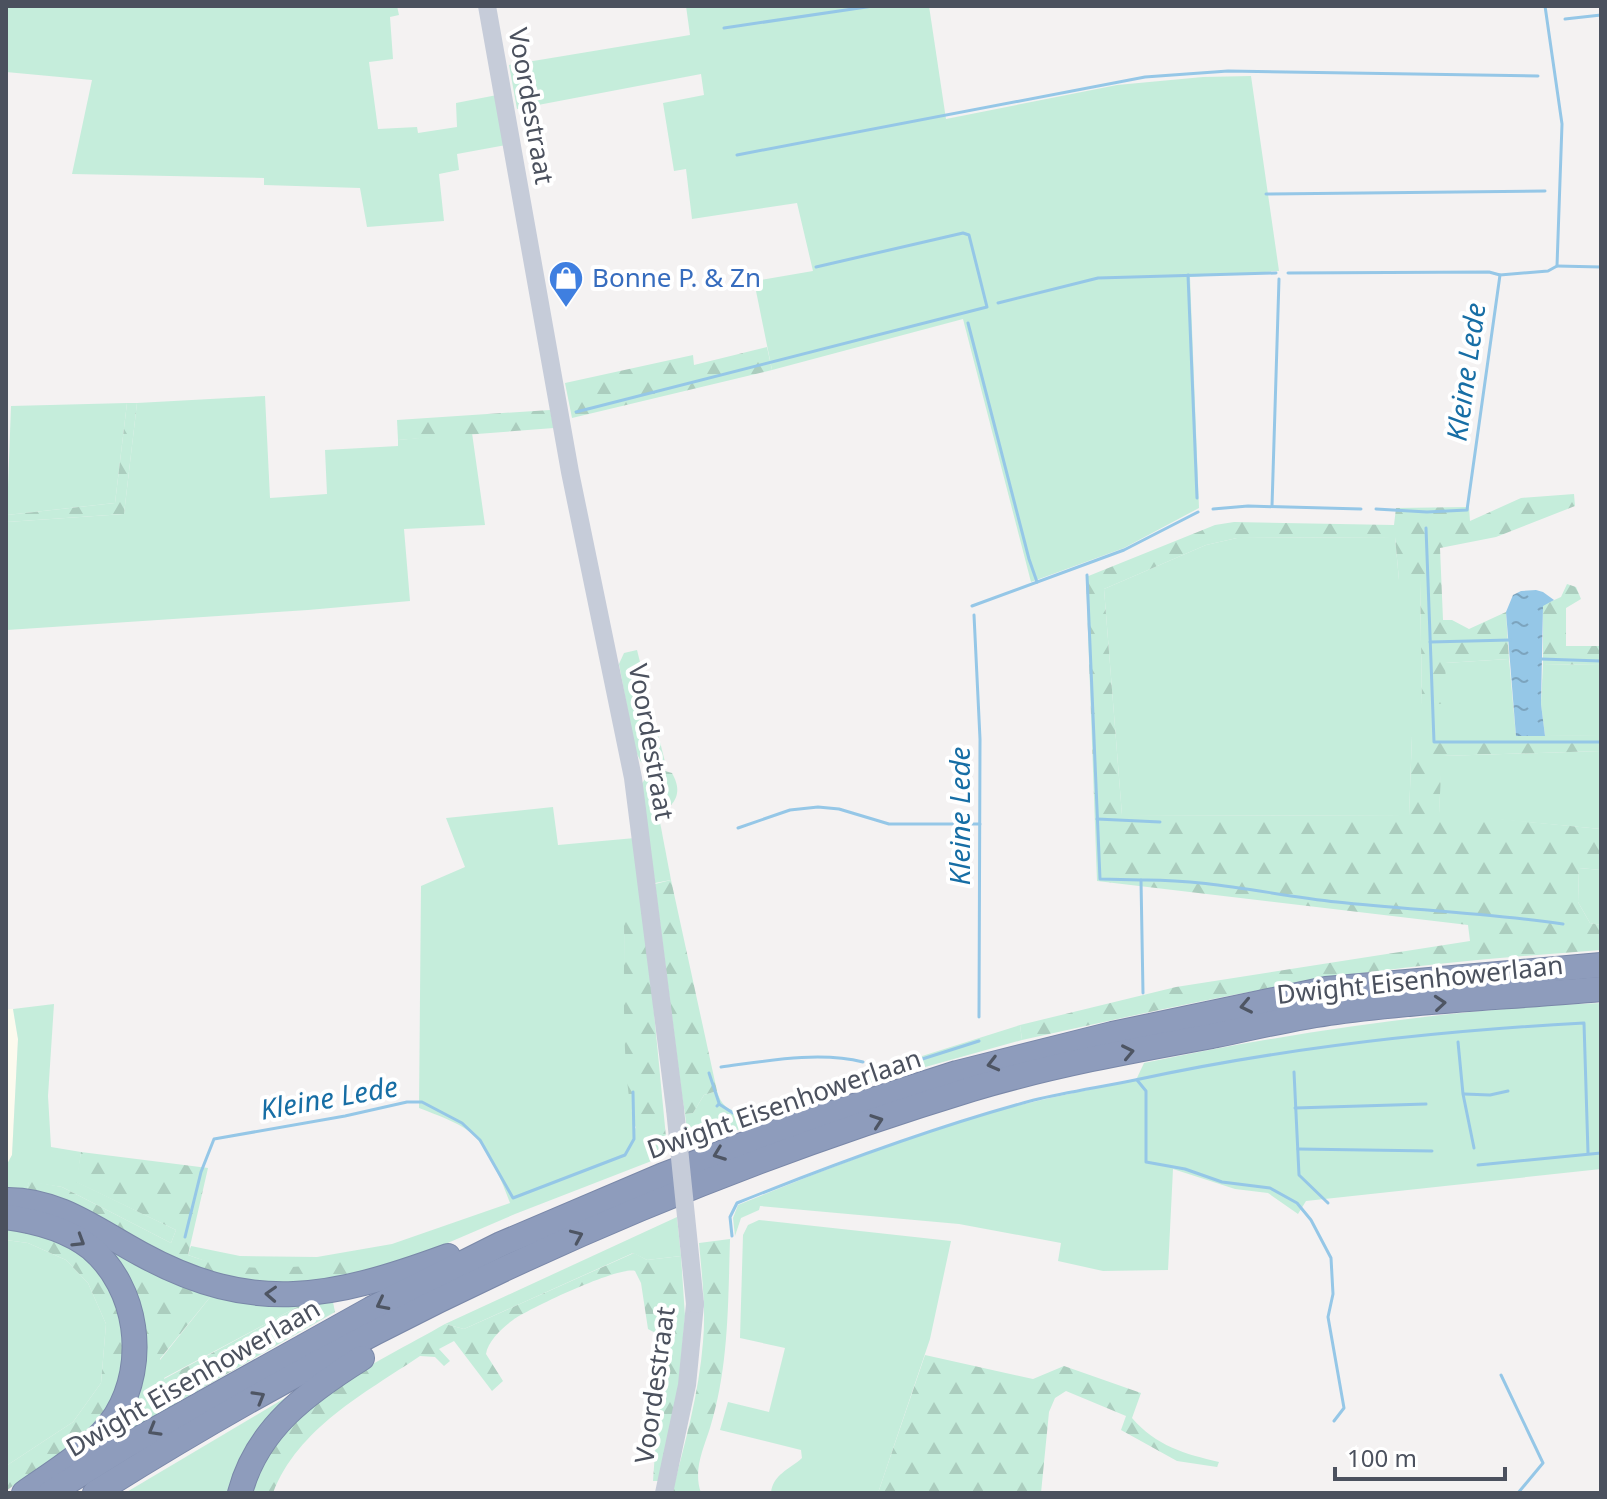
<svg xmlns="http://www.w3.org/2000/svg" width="1607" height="1499" font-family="'Noto Sans',sans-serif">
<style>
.commercial{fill:#fcfaee}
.green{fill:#c5eddb}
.forest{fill:url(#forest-firs)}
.water{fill:url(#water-ripples)}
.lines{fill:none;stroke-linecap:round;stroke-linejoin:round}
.stream{stroke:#95c7e7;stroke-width:3}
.highway-casing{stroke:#7987a8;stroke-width:26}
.secondary{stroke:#c6ccd9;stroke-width:18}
.highway{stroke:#8e9cbc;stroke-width:24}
.secondary-bridge{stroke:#c6ccd9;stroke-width:18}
.oneway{stroke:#4e5563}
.labels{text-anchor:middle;stroke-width:8;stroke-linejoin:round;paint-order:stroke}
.street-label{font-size:26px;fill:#4b515e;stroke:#fff}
.shop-label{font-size:26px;fill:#366cbe;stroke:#fff;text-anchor:start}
.water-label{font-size:28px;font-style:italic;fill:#176ea5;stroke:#fff}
</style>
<defs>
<pattern id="forest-firs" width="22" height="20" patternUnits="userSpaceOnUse" patternTransform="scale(2)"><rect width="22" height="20" fill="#c5eddb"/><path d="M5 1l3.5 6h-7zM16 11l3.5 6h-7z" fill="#abcdbe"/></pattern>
<pattern id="water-ripples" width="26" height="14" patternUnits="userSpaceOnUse" patternTransform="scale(2)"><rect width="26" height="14" fill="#95c7e7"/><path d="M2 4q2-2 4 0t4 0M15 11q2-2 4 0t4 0" fill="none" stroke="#7ca4be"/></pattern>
</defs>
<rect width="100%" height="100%" fill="#f4f2f2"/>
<path class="commercial" d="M6,1009h7l5,30 -6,116 -6,11z"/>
<g class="green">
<path d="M6,6h391l2,9 -9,2 3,42 -24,3 9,67 39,-2 1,6 39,-6 -1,-24 41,-8 9,50 -49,9 2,16 -20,4 5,47 -77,6 -7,-39 -96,-3v-7l-192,-4 20,-94 -86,-8z"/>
<path d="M686,6h243l17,113 171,-34 86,-8 48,-1 28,195 -89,6 9,231 -75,40 -93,34 -68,-263 -191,51 -18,-89 59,-10 -16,-68 -105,16 -6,-50 -12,2 -11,-68 41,-8 -3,-21 -184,35 -8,-44 181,-30z"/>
<path d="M265,396l5,102 57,-4 -2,-44 73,-4v-6l74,-7 13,92 -81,4 6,72 -102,9 -301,20v-108l117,-8 13,-111z"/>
<path d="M127,403l-12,100 -108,12 4,-109z"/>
<path d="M1395,537l4,43h21l2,126 23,-43 64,-4 7,77h-104l-3,80 -287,-1 -18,-226 102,-44 31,-7z"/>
<path d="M637,650l28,112 -13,3 -11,-3 -6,-12 -16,-86 5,-11z"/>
<path d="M1543,664l58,1v70l-56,1 -4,-32z"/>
<path d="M1601,751v78l-162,-15 2,-58z"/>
<path d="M651,775l20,105 -16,3 -14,-98 6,-9z"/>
<path d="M553,807l5,38 77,-7 9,71 -20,17 1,101 3,57 6,43 19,15 13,-5 1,18 -152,59 -114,49 -46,11 -65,-5h-49l-27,-5 -26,-9 3,-9 49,10 77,1 75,-13 118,-41c-7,-20 -23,-58 -40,-71 -15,-11 -33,-17 -51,-24l2,-222 44,-19 -19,-49z"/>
<path d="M1579,868l22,2v55l-11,-2 -12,-21z"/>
<path d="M1601,1003v166l-295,32 -8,13 -30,-21 -33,-4 -62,-20 -5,101 -65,1 -45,-10 3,-18 -102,-19 -199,-18 -1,4 -18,8 -6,18 -2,-18 5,-13c76,-31 152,-61 231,-86 54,-17 111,-27 167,-39l8,-17c150,-31 304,-54 457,-60z"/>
<path d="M54,1004l-6,92 3,51 30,5 -4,30 99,48 -5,13 -109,-56 -33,-5 -2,7 -21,1v-24l6,-11 6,-116 -5,-30z"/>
<path d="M1020,1025l2,15 -143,40 -190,67 -4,-33 8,-1 11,-18 13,-4c4,16 15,23 31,20z"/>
<path d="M35,1209l113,60 12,91 51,-64 50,9 38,1 -135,72 12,25 -75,46 28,-161z"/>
<path d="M677,1217l4,39 -34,4 -14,-7 -169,76 -19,-5z"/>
<path d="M759,1220l192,21 -21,98 -52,154h-107c2,-19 18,-23 31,-35l-1,-8 -81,-20 8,-28 41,10 16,-64 -45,-10 3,-103 5,-10z"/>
<path d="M6,1240l22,3 38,17 22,23 18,41 -5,59 -28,39 -67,44z"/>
<path d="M290,1395l-57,98h-108z"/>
</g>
<g class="forest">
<path d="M767,347l5,23 -200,48 -7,-35 128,-28 1,10z"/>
<path d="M127,403h10l-13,111 -117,8v-7l108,-12z"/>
<path d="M550,410l4,18 -156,12 -1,-20z"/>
<path d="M1574,494l1,12 -79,31 -56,11 3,72h9l17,9 37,-17 3,47 -64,4 2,40 -25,3 -2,-126h-21l-4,-43 -158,1 -31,7 -102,44 18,226 287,1 3,-80 189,-1v16l-159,5 -3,57 162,16v41l-22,-2 -1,34 12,21 11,2v25c-79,6 -158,12 -237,23 -115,16 -229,42 -342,67l-2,-15 156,-38 294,-46 -2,-16 -371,-44 -11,-304 129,-52 19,-3 160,3 2,-17 73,-1 1,14 51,-23z"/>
<path d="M1567,584l9,3 5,12 -15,9v38h35v19l-58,-1v-59l18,-8z"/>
<path d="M665,771l7,2c11,20 4,30 -13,43l-8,-41z"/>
<path d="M671,880l46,211 -13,4 -11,18 -8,1 -3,-18 -27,-212z"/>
<path d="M644,909l22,228 -14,5 -12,-4c-21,-42 -15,-160 -16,-212l4,-14z"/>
<path d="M81,1152l127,16 -20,87c55,20 108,13 165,5l2,14c-42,8 -91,15 -134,4 -70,-17 -125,-70 -194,-89l2,-8 33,6 109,56 5,-13 -100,-48z"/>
<path d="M6,1227c12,2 25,4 36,7 54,18 82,64 81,118 0,19 -5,43 -16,58 -26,35 -66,56 -101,81v-25l67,-44 28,-39 5,-59 -18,-41 -22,-23 -38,-17 -22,-3z"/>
<path d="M730,1239c-2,64 -1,127 -20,189 -7,22 -17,42 -9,65h-29c13,-50 27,-100 31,-151 3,-33 -1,-66 -4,-99z"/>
<path d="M634,1253l13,7 34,-4 4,60 -8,88 -17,77h-7l10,-144 -15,-8 -7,-46 -6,-12c-16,-5 -105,37 -122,49 -11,8 -25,21 -27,34l17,27 -11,10 -38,-50 -15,8 11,12 -6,5 -9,-9 -15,-1c-55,37 -122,72 -147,137h-21c24,-88 120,-127 193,-169l19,5z"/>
<path d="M148,1269l63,27 -56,69 -8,-8 -11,-68 2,-11z"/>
<path d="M333,1302l2,10 -159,91 -12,-24 135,-73z"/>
<path d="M925,1355l108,24 31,-13 77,27 -9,25c24,28 53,36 87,44l-2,5 -40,-6 -56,-31 5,-14 -60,-25 -11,7 -6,14 -8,81h-163z"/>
</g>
<path class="water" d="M1536,590l7,2 11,8 -11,6 -2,98 4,32h-29l-10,-124 7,-17 8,-4z"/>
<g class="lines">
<g class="stream">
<path d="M1565,19l36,-4"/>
<path d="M724,28l149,-22"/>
<path d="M737,155l408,-78 83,-6 310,5"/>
<path d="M1266,194l279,-3"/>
<path d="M1557,266l44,1"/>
<path d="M1288,273l201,-1 11,3"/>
<path d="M1188,275l9,223"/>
<path d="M998,303l100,-25 178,-5"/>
<path d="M968,323l61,236 8,23"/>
<path d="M576,412l411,-105 -18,-72 -6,-2 -147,34"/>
<path d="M1272,506l7,-227"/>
<path d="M1213,509l35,-3 113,3"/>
<path d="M1376,509l51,3 40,-2 33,-235 48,-4 9,-5 5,-142 -17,-118"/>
<path d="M1426,528l8,214h167"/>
<path d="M1087,575l13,304 41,1 2,113"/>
<path d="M972,606l152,-56 74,-38"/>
<path d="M974,615l6,124 -1,278"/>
<path d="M1430,642l80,-2"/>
<path d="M1541,659l60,2"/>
<path d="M1097,819l63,3"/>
<path d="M738,828l52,-18 28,-3 21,2 50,15h91"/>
<path d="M1141,880c66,-1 131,15 196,22 75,8 151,11 226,22"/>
<path d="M1458,1042l5,52 11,54"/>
<path d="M721,1067c45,-6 98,-16 142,-5"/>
<path d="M1294,1072l5,103 29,28"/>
<path d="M709,1073l10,30"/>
<path d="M1137,1080l9,11v71l39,7 37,13 48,6 27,15 14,17 20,38 2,36 -5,23 16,91 -10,13"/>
<path d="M1464,1094l26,1 18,-4"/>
<path d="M717,1106l2,-2 14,9 13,2 233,-74"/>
<path d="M1295,1108l131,-4"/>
<path d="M1298,1149l134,2"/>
<path d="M1478,1165l123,-12"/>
<path d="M732,1236l-2,-19 7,-14c97,-39 196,-76 297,-103 33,-8 67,-13 101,-20 148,-32 298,-49 449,-57l4,130"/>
<path d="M185,1237l16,-65 13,-33 131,-23 62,-14h15l40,21 18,17 33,58 112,-43 9,-16 -1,-47"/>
<path d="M1501,1375l42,88 -25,30"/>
</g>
<g class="highway-casing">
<g id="highway">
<path d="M6,1200c52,-1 92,31 135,54 113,62 192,44 307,2"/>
<path d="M6,1217c30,4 61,12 85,31 47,40 57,115 25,167 -21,33 -61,56 -92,78"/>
<path d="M50,1493l74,-46 247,-138 130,-65 160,-68 131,-50 165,-53 155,-39 214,-45 275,-24"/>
<path d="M95,1493c273,-172 569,-310 877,-404 80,-24 163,-39 245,-54 39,-8 79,-18 119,-23 87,-12 177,-15 265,-23"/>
<path d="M240,1493c17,-65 68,-101 122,-135"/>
</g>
</g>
<g class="secondary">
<path d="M487,6l83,466 63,306 42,331"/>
<path d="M664,1493l23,-108 8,-81"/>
</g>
<use href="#highway" class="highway"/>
<path class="secondary-bridge" d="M675,1109l20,195"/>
</g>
<defs><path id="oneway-chevron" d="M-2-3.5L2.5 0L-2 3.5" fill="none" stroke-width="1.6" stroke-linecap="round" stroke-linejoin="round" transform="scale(2)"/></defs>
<g class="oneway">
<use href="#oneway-chevron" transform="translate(1440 1003) rotate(-5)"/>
<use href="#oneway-chevron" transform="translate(1246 1006) rotate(168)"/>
<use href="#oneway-chevron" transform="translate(1128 1052) rotate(-12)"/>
<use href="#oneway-chevron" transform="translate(993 1064) rotate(166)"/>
<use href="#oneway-chevron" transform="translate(877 1121) rotate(-19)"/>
<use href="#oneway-chevron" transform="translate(719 1154) rotate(159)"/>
<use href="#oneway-chevron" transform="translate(577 1236) rotate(-24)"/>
<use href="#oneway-chevron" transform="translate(79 1241) rotate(32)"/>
<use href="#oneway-chevron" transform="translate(271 1294) rotate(-177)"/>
<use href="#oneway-chevron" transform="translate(382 1304) rotate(153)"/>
<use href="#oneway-chevron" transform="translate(259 1397) rotate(-30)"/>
<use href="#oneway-chevron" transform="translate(154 1430) rotate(150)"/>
</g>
<defs>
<g id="shop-pin" transform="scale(1.8)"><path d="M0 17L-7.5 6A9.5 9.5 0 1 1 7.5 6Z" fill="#3f7fe0" stroke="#fff"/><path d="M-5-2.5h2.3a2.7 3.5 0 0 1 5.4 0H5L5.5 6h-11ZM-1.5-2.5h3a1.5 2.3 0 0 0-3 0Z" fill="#fff"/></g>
</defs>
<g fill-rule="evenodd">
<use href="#shop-pin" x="566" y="278"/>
</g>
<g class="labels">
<g class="street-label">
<text transform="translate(531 106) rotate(80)" y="9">Voordestraat</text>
<text transform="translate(651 742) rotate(80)" y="9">Voordestraat</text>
<text transform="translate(1420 980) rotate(-6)" y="9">Dwight Eisenhowerlaan</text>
<text transform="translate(784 1104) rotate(-19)" y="9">Dwight Eisenhowerlaan</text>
<text transform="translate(193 1378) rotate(-30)" y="9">Dwight Eisenhowerlaan</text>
<text transform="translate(655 1385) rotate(-82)" y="9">Voordestraat</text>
</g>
<g class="shop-label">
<text x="592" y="287">Bonne P. &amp; Zn</text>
</g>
<g class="water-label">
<text transform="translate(1466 372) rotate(-82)" y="10">Kleine Lede</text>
<text transform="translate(960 816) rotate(-90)" y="10">Kleine Lede</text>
<text transform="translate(329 1098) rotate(-10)" y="10">Kleine Lede</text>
</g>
</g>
<rect width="1607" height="1499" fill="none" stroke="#4b515e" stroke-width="16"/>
<path d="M1335 1467v12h170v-12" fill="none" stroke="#4b515e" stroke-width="4"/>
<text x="1347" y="1467" font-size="24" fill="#4b515e" stroke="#ffffff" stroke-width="6" paint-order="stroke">100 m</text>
</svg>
